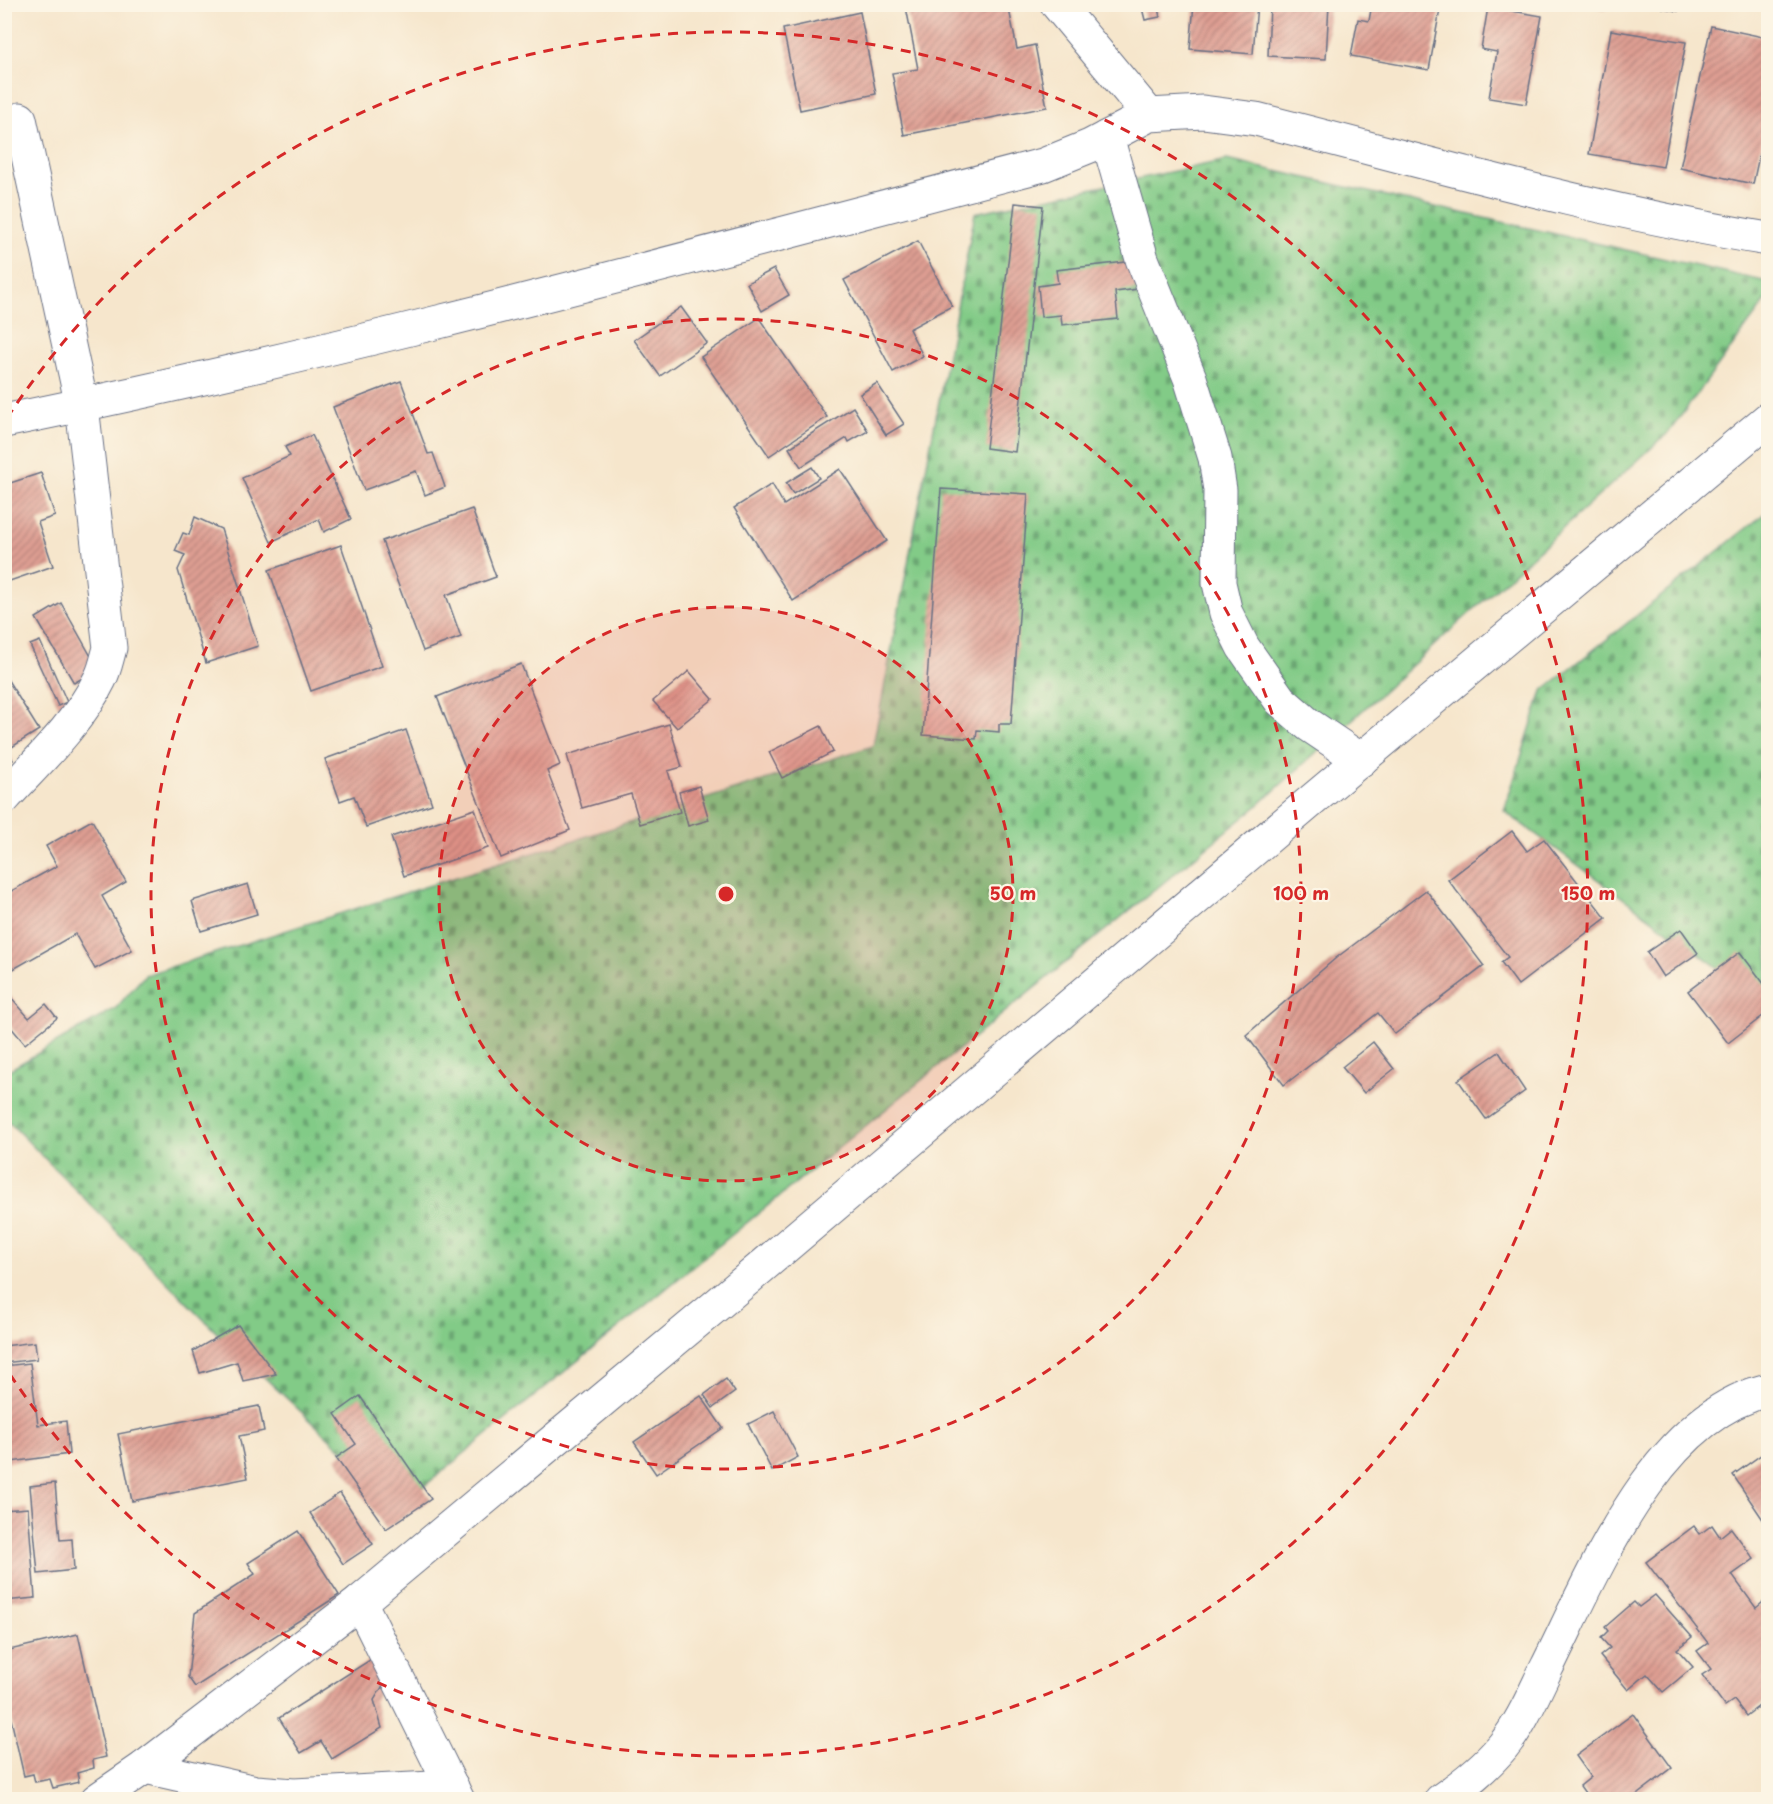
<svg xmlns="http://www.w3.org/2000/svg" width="1773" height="1804" font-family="'Playpen Sans',sans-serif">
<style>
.cemetery{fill:url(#cemetery-stones);stroke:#4e7d72;stroke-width:1.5}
.building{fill:url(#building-hatch)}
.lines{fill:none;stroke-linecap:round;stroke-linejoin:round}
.minor-casing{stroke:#686f84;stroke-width:35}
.minor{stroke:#fff;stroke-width:33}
.ring{fill:none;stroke:#d62828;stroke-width:3;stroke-dasharray:10 8}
.centre{fill:#d62828;stroke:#fcf5e5;stroke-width:3}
.ring-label{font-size:18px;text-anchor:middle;font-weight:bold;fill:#d62828;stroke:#fcf5e5;stroke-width:4.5;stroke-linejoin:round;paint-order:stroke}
</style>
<defs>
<pattern id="cemetery-stones" width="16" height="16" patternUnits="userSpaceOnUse" patternTransform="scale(1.5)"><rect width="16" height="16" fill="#82cb87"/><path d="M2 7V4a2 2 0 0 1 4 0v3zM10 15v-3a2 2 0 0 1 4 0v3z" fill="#6aa572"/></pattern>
<pattern id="building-hatch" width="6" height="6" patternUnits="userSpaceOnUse" patternTransform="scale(1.5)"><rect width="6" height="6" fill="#de9e92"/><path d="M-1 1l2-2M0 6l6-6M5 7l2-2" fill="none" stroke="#b3817a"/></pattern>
</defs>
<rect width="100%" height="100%" fill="#fcf5e5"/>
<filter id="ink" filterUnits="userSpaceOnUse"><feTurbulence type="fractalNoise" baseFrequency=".0167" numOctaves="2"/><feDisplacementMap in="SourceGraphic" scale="12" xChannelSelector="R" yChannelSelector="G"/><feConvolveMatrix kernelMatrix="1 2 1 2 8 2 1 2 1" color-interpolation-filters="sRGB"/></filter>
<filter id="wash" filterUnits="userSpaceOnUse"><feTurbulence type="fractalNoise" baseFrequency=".008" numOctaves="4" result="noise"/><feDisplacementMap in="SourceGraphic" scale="24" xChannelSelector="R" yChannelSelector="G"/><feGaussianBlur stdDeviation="1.35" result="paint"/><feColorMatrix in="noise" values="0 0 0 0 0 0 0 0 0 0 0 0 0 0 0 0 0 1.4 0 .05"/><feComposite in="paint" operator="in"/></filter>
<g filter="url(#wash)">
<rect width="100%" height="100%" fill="#f6e6cc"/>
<g class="cemetery">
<path d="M1227,160l541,122v16l-99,134 -414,376 -854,697 -183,-171 -213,-216 -1,-45 112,-65 29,-33 728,-229 102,-533z"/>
<path d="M1768,511v493l-264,-193 38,-120z"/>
</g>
<g id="blocks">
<g class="building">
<path d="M919,4h89l9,45 18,-4 12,62 -143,28 -12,-62 26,-4 -12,-62z"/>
<path d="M1141,4h16l3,13 -15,3z"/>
<path d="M1194,4h63l-4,50 -63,-5z"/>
<path d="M1270,4h59l-3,55 -58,-3z"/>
<path d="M1372,4h69l-12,66 -78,-14 7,-37 11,2z"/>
<path d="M1584,4h24l-2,6z"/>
<path d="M1645,4h34l-1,7z"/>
<path d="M1488,7l54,9 -16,88 -37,-6 8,-46 -16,-3z"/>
<path d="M860,12l16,82 -76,16 -17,-81z"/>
<path d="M1711,26l57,12v76l-15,70 -73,-16z"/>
<path d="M1611,30l75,12 -23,125 -74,-13z"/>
<path d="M1015,203l28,3 -28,246 -29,-4z"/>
<path d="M918,241l34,65 -43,23 14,27 -30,16 -49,-92z"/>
<path d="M1134,261l4,28 -23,3 3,27 -56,6 -1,-10 -20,2 -3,-31 20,-3 -2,-13z"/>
<path d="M774,269l15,26 -27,16 -15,-28z"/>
<path d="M681,307l26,36 -47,33 -26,-36z"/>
<path d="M759,318l68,99 -58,39 -68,-99z"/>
<path d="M401,381l27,73 5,-1 12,34 -20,8 -9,-24 -52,19 -31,-83z"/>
<path d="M877,383l27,41 -18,11 -26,-41z"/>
<path d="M853,407l15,24 -19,11 -2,-4 -46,29 -12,-19z"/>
<path d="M312,435l39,84 -27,13 -5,-13 -48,23 -29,-64 48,-22 -5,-9z"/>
<path d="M812,467l7,11 -26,16 -7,-11z"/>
<path d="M840,469l47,72 -94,60 -59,-93 38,-24 12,21z"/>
<path d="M41,473l14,43 -17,6 15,44 -49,17v-98z"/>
<path d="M941,489l87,5 -17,230h-12v8l-22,-2 -1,9 -53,-4z"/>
<path d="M472,509l24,68 -50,18 15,42 -38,14 -41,-110z"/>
<path d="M195,517l26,12 37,117 -52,17 -28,-93 7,-15 -10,-4 8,-18 6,2z"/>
<path d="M341,545l41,121 -71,25 -42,-121z"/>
<path d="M61,603l37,66 -24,14 -38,-65z"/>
<path d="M40,641l27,61 -9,4 -28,-61z"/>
<path d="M521,664l39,101 -13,6 23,59 -69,28 -64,-161z"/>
<path d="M689,671l24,28 -36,29 -24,-27z"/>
<path d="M4,674l35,56 -32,20 6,10 -9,5z"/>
<path d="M669,724l13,43 -14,4 12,41 -40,12 -9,-30 -49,14 -15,-53z"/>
<path d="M821,726l12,26 -51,26 -13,-26z"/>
<path d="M406,730l26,74 -66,23 -12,-31 -14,5 -15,-42z"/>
<path d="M699,786l10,34 -21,6 -9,-34z"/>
<path d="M475,809l13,39 -84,28 -13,-39z"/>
<path d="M92,820l34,62 -24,14 30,54 -37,19 -20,-35 -65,37 -6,-10v-66l53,-29 -11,-20z"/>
<path d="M1512,831l15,20 17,-12 62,79 -88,67 -17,-23 7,-5 -60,-77z"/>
<path d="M248,884l9,30 -56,17 -9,-30z"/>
<path d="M1426,890l58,76 -89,68 -17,-21 -94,72 -38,-50 90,-77z"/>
<path d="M1681,929l17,24 -35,24 -16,-25z"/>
<path d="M1740,952l28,37v23l-40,31 -40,-52z"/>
<path d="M4,989l25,29 17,-14 11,14 -32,26 -21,-25z"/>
<path d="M1373,1042l21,27 -30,24 -22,-26z"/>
<path d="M1499,1052l26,39 -39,28 -28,-39z"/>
<path d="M238,1325l38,49 -33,7 -6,-19 -37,11 -7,-22z"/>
<path d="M35,1342l2,17 -33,4v-17z"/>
<path d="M30,1363l8,62 28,-4 3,33 -65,9v-97z"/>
<path d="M726,1379l9,13 -22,16 -9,-13z"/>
<path d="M360,1396l71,103 -45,30 -50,-71 20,-14 -21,-30z"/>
<path d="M701,1396l22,32 -67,46 -22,-32z"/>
<path d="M259,1406l5,25 -25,5 9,42 -116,23 -14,-67z"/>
<path d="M774,1411l24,46 -26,14 -24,-47z"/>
<path d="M1768,1450v77l-35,-52z"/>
<path d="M55,1483l5,57 12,-1 2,31 -36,4 -8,-88z"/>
<path d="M340,1493l33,51 -30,20 -33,-51z"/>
<path d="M28,1508l7,90 -31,3v-91z"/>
<path d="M1712,1525l8,12 11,-9 23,31 -22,16 24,33 12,-10v101l-22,17 -12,-16 -9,6 -23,-31 9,-6 -14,-18 11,-8 -62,-81 48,-36 6,8z"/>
<path d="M298,1531l41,64 -144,92 -7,-10 7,-64 60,-39 -7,-11z"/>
<path d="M1655,1595l37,42 -15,12 16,18 -30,25 -16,-18 -19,16 -28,-34 10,-8 -9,-10 7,-7 -3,-4 29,-25 5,5z"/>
<path d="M78,1634l28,123 -13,3 1,8 -17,5 2,9 -26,6 -3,-9 -15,3 -2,-8 -9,2 -19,-83v-42z"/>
<path d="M373,1658l14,21 -13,21 8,28 -50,31 -11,-18 -20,12 -22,-35z"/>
<path d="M1633,1714l39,54 -42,32h-40l-10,-14 11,-9 -15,-21z"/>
</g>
</g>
</g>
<g filter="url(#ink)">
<use href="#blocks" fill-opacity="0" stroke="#686f84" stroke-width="1.5"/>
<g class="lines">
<g class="minor-casing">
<g id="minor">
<path d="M1057,4l92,111"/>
<path d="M1107,137l35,122 48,119 25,80 5,32 -1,93 7,30 17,34 37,53 29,25 52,35"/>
<path d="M4,421c350,-71 694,-166 1039,-256l47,-19 59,-31 54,-3 53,7c170,43 339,92 512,120"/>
<path d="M4,798c33,-36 74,-74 96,-119 5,-9 7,-21 10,-31l-28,-242 -62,-287"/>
<path d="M360,1602l98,198"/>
<path d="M145,1767l111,25 38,3 158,-8"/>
<path d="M97,1800l48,-33 215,-165 358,-298 592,-502 458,-383"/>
<path d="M1441,1800c23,-16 44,-32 62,-54 19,-23 31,-53 44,-79 47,-94 109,-251 221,-277"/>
</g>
</g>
<use href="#minor" class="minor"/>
</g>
</g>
<circle cx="726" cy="894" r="287" fill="#d62828" fill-opacity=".12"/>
<g class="ring">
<circle cx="726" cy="894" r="287"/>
<circle cx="726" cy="894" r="575"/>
<path d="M7 418A862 862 0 1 1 7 1370"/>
</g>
<circle cx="726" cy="894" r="9" class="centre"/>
<g class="ring-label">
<text x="1013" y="900">50 m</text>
<text x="1301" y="900">100 m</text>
<text x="1588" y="900">150 m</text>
</g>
<rect width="1773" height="1804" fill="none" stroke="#fcf5e5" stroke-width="24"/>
</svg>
